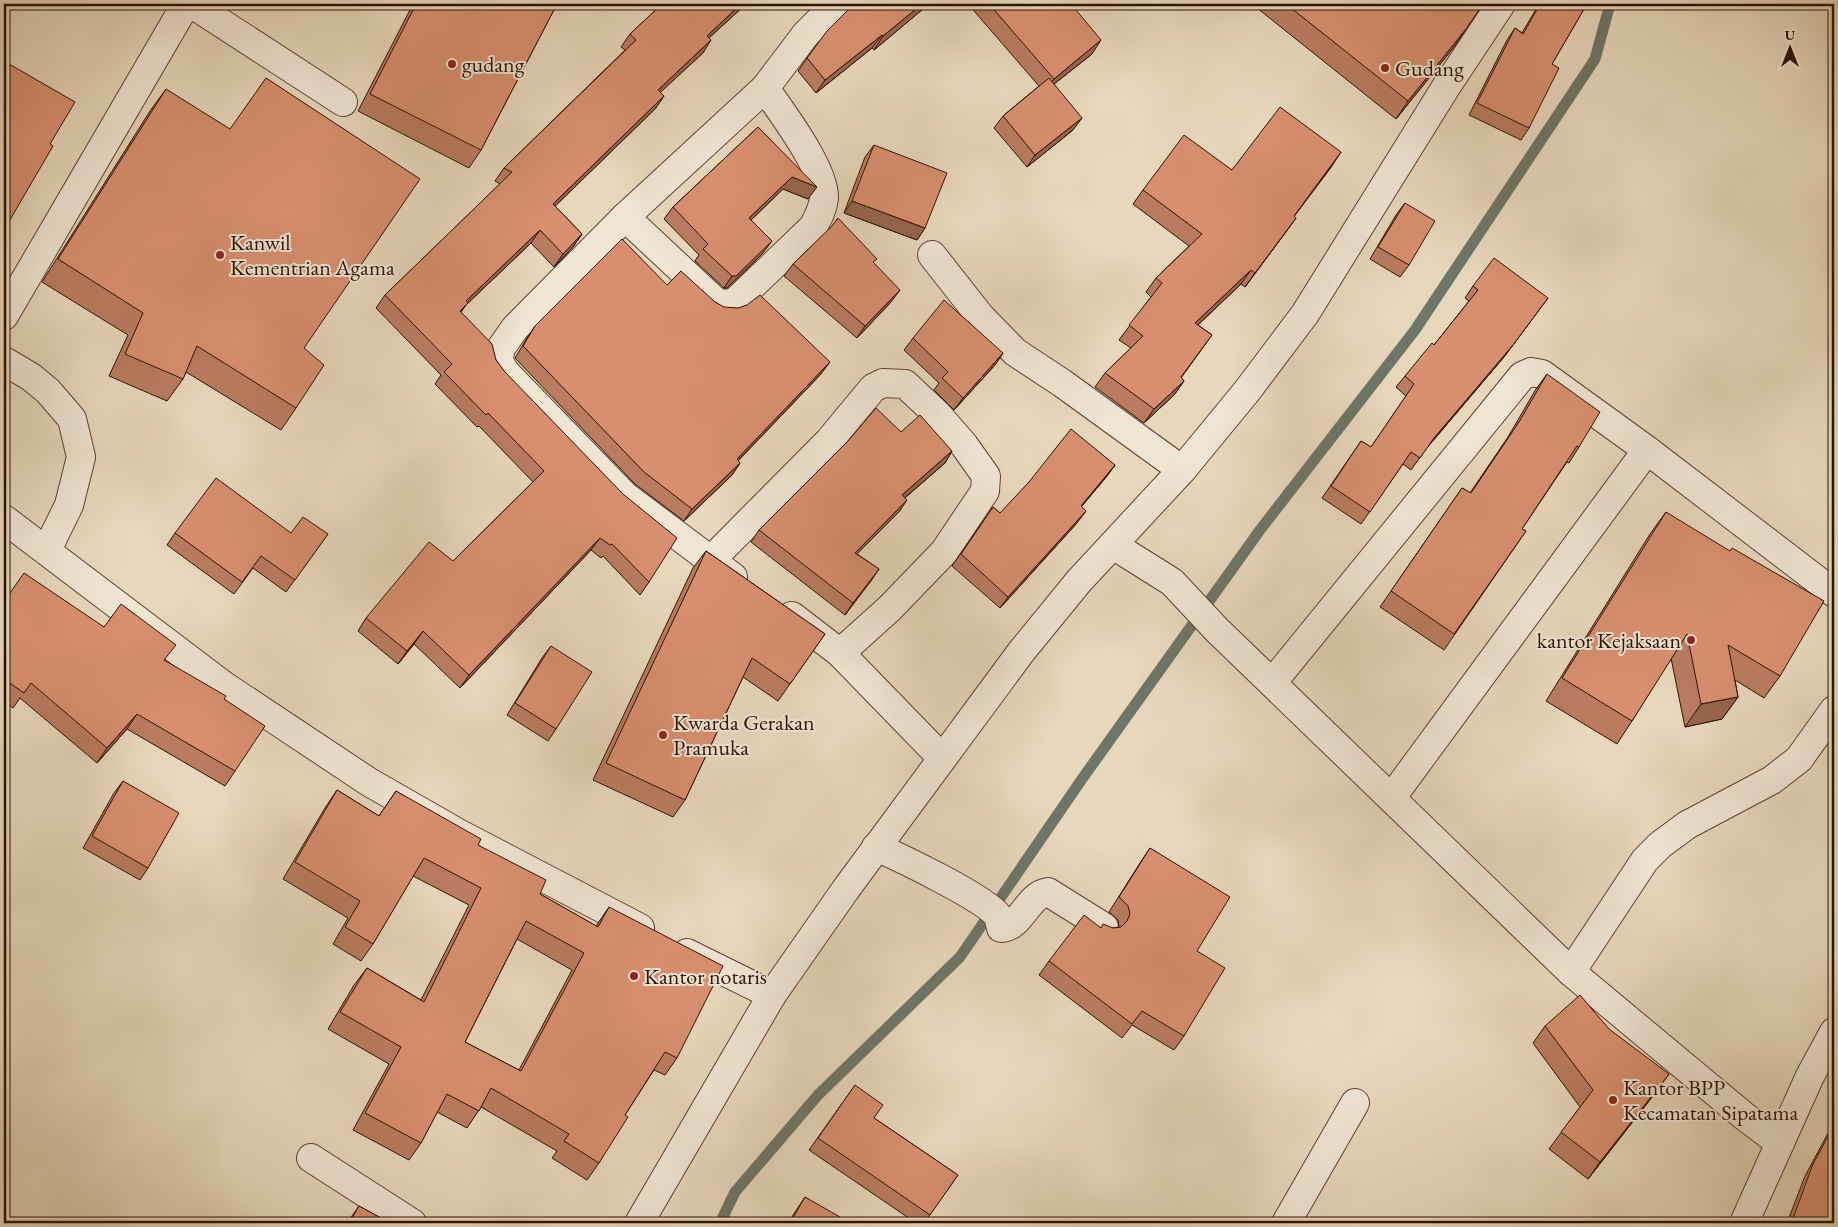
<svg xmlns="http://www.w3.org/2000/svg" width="1838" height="1227" font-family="'EB Garamond',serif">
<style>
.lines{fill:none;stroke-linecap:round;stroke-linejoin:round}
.stream{stroke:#6d7668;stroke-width:11}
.minor-casing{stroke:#5c422f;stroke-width:30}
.minor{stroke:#efe5d3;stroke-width:28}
.wall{fill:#ba7b5f;stroke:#2e1100;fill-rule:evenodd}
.shaded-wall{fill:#97644e;stroke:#2e1100}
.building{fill:#d88f6f;stroke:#2e1100;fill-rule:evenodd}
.poi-dot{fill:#8f2418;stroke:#efe5d3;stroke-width:2}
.labels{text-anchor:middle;stroke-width:4;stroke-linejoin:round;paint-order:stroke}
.poi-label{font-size:22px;fill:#2e1100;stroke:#efe5d3;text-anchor:start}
</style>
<rect width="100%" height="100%" fill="#e7d7bb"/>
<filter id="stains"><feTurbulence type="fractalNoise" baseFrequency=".004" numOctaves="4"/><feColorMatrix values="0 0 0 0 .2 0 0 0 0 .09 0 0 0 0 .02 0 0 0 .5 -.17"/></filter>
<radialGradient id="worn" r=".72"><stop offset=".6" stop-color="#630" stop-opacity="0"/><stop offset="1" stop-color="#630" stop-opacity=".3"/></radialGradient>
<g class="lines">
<path class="stream" d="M720,1223l15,-31 83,-97 142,-138 122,-178 178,-249 155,-200 180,-271 15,-55"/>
<g class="minor-casing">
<g id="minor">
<path d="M192,4l151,98"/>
<path d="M625,217l92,86 14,1 6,-4 76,-73c5,-9 10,-18 11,-29 1,-29 -42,-85 -59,-110"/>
<path d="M932,255l48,61 35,36 47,31 120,87"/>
<path d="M4,316l182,-312"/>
<path d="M4,361l27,16 17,14 24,28 9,38 -12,48 -22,45"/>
<path d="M4,519l219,166 146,97 89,51 182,95"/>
<path d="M1113,545l59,37 45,48 354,342 173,144 36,27"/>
<path d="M710,561l119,-120 44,-53 10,-5 22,1 32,30 27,31 22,31 -1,15 -41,61 -54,56 -50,45"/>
<path d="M733,577l-108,-81 -118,-122 -7,-10 -1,-8 2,-8 14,-20 110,-111 140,-129 41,-54 30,-30"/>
<path d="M792,616l48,37 101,104"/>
<path d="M1272,683l250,-307 9,-4 11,2 105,76 187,143"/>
<path d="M1392,797l255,-347"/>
<path d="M876,847c23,10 109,51 122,69 1,3 2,8 3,12 21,-1 26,-33 47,-36l56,35"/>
<path d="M687,953l85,42"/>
<path d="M1571,972l74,-112 15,-15 27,-20 85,-45 27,-21 35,-49"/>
<path d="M311,1158l101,65"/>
<path d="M639,1223l133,-228 74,-106 175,-237 58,-71 103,-111 65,-79 58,-77 141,-227 55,-83"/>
<path d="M1286,1223l69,-120"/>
<path d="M1744,1223l66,-147 24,-44"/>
</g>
</g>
<use href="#minor" class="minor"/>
</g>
<g class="wall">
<path d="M413,4h144l-76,146 -12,18 -111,-57z"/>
<path d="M660,4h86l-37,34 -6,15 -43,39 4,4 -9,13 -100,97 27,28 -9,13 -19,20 -23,-24 -65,62 -5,7 35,48 153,222 -9,13 -37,-39 -2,2 -10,-8 -131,138 -46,-44 -16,20 -40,-33 8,-13 87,-57 80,-79 -54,-56 -2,1 -42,-43 6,-9 -65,-67 9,-13 115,-111 -5,-3 9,-13 121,-118 -4,-3 9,-13 31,-29z"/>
<path d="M851,4h78l-55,46 -2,-2 -56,45 -18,-22 9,-13 44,-51z"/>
<path d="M968,4h103l21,50 -38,30 19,46 -46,37 -33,-39 9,-12 36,-30z"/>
<path d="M1252,4h231l-29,43 -58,72z"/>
<path d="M1539,4h48l-35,60 -23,64 -8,12 -52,-25 38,-75 8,-12 7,5z"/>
<path d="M166,89l138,259 -8,60 -15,22 -95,-58 -3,7 -16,22 -58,-25 19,-41 -86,-53 108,-171z"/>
<path d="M758,127l50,72 -25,-10 -32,31 12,33 -36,35h-3l-29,-27 4,-6 -35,-36 9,-12z"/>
<path d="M874,145l51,83 -8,12 -73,-27 21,-56z"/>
<path d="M1332,166l-38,50 2,2 -51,69 -4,-3 -43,41 14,10 -31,43 3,3 -10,14 -30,28 -49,-36 10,-14 26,-25 -12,-8 32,-43 -5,-5 10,-14 33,-32 -56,-42 10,-14 89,-20z"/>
<path d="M1405,203l4,62 -9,12 -30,-18 26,-44z"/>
<path d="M838,218l36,45 17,39 -34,36 -73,-62 9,-12 38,-36z"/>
<path d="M667,285l48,17 106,72 -83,87 2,2 -8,12 -48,46 -49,-37 -120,-126 12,-20 8,-12z"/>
<path d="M1473,286l66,24 -35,47 -78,92 -15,21 -8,-6 -42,60 -39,-26 39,-57 10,6 35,-51 -10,-9 9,-11 29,-31 35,-44 -4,-3z"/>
<path d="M913,338l90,15 -8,12 -41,45 -20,-20 5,-7 -35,-33z"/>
<path d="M1547,374l32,73 -10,16 -2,-1 -45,67 4,2 -82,119 -64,-43 82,-119 8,5 38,-56 28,-48z"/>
<path d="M901,432l51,19 -7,12 -40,35 -6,14 -42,42 22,15 -34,46 -94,-73 8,-12z"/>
<path d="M1115,465l-8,11 -26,31 -4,16 -77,85 -48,-42 41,-59 7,6z"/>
<path d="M1666,512l114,164 -16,22 -29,-18 3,17 -16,22 -37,8 -14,-69 -39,63 -15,23 -71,-43 104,-167z"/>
<path d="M175,533h116l37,1 -42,58 -33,-24 -19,26 -67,-49z"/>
<path d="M706,551l119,83 -47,67 -35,-24 -58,123 -12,17 -80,-37 100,-212z"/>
<path d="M4,589l6,4 94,34 61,34 59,38 11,72 -10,15 -98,-57 -30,34 -77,-65 -7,10 -9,-7z"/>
<path d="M551,646l5,83 -8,12 -41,-26 35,-57z"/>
<path d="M123,781l25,87 -8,12 -57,-32 31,-55z"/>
<path d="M337,790l42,26 17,-25 82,54 62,49 56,32 13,-19 68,151 -12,17 -11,-5 -29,45 -26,48 -12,17 -35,-22 5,-7 -76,-44 -14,21 -30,-16 -16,31 -12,17 -56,-30 36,-66 -61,-35 26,-44 13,-17 54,32 48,-95 -56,-29 -40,68 -12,17 -28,-17 15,-26 -65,-39 42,-71zM517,939l55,31 -53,100 -54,-28z"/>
<path d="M1150,848l47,103 -13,85 -10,14 -42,-25 -10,13 -83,-63 10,-14 51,-33h13l6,-1 -1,-7 -9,-8 31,-49z"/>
<path d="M1545,1026l111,66 -68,87 -39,-30 31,-42 -47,-64z"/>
<path d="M855,1085l19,33 84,57 -34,48h-8l-107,-73z"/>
<path d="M1834,1122v101h-47l18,-47z"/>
<path d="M805,1197l41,26h-58l9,-14z"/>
<path d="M359,1206l31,17h-43z"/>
</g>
<g class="shaded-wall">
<path d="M741,4h5l-48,44 9,-12z"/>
<path d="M922,4h7l-55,46 9,-14z"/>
<path d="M1466,29l-12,18 -58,72 12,-18z"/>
<path d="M882,35l-10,13 -56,45 9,-13z"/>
<path d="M711,40l-8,13 -54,50 9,-13z"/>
<path d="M1101,40l-9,14 -48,38 10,-13z"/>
<path d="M664,96l-9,13 -111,108 9,-13z"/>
<path d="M1082,118l-9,12 -46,37 8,-12z"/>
<path d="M1341,152l-9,14 -48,64 10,-14z"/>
<path d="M792,177l25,10 -9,12 -25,-10 -42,41 8,-12z"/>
<path d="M852,201l73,27 -8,12 -73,-27z"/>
<path d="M1296,218l-10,14 -41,55 10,-14z"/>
<path d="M540,230l-9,13 -65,62 -7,10 -2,-1 9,-13z"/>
<path d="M582,234l-9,13 -19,20 9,-13z"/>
<path d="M772,241l-9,12 -36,35h-3l8,-12z"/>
<path d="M1251,270l-10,14 -56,53 10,-14z"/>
<path d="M900,290l-9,12 -34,36 8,-12z"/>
<path d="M1548,298l-44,59 -79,93 9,-12z"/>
<path d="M1003,353l-8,12 -41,45 9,-12z"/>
<path d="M830,362l-9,12 -93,97 9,-12z"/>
<path d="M1184,381l-10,14 -30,28 10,-14z"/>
<path d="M952,451l-7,12 -51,44 8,-12z"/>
<path d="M740,463l-8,12 -48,46 8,-12z"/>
<path d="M1115,465l-8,11 -35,42 9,-12z"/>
<path d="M907,500l-8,12 -52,52 8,-11z"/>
<path d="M1086,511l-9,12 -77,85 8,-11z"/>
<path d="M600,538l-9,12 -131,138 9,-13z"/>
<path d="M879,569l-8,12 -26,34 8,-12z"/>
<path d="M423,631l-9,13 -16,20 9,-13z"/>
<path d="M1738,697l-16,22 -37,8 16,-23z"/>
<path d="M137,714l-10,15 -30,34 10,-15z"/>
<path d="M1669,1074l-13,18 -68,87 12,-17z"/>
</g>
<g class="building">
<path d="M416,4h141l-76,146 -111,-56z"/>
<path d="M662,4h79l-34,32 4,4 -53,50 6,6 -111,108 29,30 -19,20 -23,-24 -74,71 2,2 -8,8 32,33 4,16 9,12 118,122 54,44 -28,44 -37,-38 -2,1 -10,-7 -131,137 -46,-44 -16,20 -41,-33 63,-76 24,19 91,-90 -56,-58 -2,2 -42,-43 8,-8 -67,-69 127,-123 -8,-4 132,-128 -6,-6z"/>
<path d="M854,4h68l-39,32 -1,-1 -57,45 -18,-22 20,-27z"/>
<path d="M989,4h82l30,36 -47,39z"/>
<path d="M1286,4h197l-17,25 -58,72z"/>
<path d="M1540,4h47l-35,60 7,4 -30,60 -52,-25 38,-75 8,6z"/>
<path d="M4,61l71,41 -25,42 3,2 -49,84z"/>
<path d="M266,78l154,101 -116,169 20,17 -28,43 -99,-62 -14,33 -58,-25 18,-41 -85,-54 108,-170 64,40z"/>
<path d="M1049,78l33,40 -47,37 -32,-39z"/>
<path d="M1280,107l61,45 -47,64 2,2 -41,55 -4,-3 -56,53 17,12 -31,42 3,4 -30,28 -49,-36 38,-37 -14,-11 33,-42 -6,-5 46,-44 -59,-44 41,-55 48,35z"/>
<path d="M758,127l59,60 -25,-10 -43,41 23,23 -36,35h-4l-29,-27 5,-5 -35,-37z"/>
<path d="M874,145l73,28 -22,55 -73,-27z"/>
<path d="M1405,203l30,18 -26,44 -31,-18z"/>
<path d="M838,218l39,41 -4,3 27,28 -35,36 -72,-62 39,-38z"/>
<path d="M622,239l45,46 14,-14 34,31 9,5 14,1 9,-3 13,-10 70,67 -93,97 3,4 -48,46 -48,-37 -121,-126 12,-20z"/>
<path d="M1494,258l54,40 -35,47 -79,93 -14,20 -9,-6 -41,60 -39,-26 30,-45 10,6 43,-63 -9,-8 27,-33 2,2 44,-55 -5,-4z"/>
<path d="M944,300l59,53 -40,45 -21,-20 6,-6 -35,-34z"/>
<path d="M1547,374l53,38 -21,35 -2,-1 -55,83 4,2 -72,103 -63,-43 71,-103 9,5 48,-71z"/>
<path d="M876,408l25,24 19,-17 32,36 -50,44 5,5 -52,53 24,16 -26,34 -94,-73 89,-89z"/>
<path d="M1071,429l44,36 -34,41 5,5 -78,86 -47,-43 32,-47 7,6 29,-31z"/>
<path d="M216,478l75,55 12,-16 25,17 -33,46 -34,-24 -19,26 -67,-49z"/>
<path d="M1666,512l64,39 2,-3 92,53 -44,75 -52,-31 10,52 -37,7 -14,-70 -55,87 -70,-43z"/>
<path d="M706,551l119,83 -35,50 -38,-26 -67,142 -79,-37z"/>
<path d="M24,573l80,54 17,-23 55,41 -12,15 62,36 -2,3 41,27 -30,45 -98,-57 -30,34 -76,-65 -7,10 -20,-14v-90l6,4z"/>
<path d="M551,646l41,26 -36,57 -41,-26z"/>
<path d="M123,781l56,32 -31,55 -56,-32z"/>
<path d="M337,790l42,26 17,-25 85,48 -3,6 68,35 -6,14 58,33 11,-20 114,59 -46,92 -12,-6 -40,63 3,2 -29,46 -35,-22 5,-7 -78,-46 -12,23 -32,-17 -26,49 -56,-30 36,-66 -61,-35 27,-44 57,34 57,-114 -57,-30 -51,86 -28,-17 15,-26 -65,-39zM526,921l58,32 -63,118 -56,-29z"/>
<path d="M1150,848l80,49 -33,54 28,17 -41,68 -42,-25 -10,13 -83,-63 35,-46 17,13 2,-4 10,4 8,-1 6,-6 3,-7 -2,-8 -9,-9z"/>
<path d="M1580,995l29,34 60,45 -69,88 -39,-30 32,-42 -48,-64z"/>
<path d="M855,1085l28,20 -9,13 84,57 -28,40 -112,-77z"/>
<path d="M1834,1125v98h-36l-6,-2 21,-57z"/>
<path d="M805,1197l42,24 -1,2h-56z"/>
<path d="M359,1206l31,17h-41z"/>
</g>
<g class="poi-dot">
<circle cx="452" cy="64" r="5"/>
<circle cx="1385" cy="68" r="5"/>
<circle cx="220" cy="255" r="5"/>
<circle cx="1691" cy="640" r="5"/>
<circle cx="663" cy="735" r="5"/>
<circle cx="634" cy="976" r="5"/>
<circle cx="1613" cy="1100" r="5"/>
</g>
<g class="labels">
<g class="poi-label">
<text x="462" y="72">gudang</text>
<text x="1395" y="76">Gudang</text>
<text x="230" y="250">Kanwil<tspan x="230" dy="25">Kementrian Agama</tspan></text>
<text x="1681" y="648" text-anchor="end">kantor Kejaksaan</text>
<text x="673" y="730">Kwarda Gerakan<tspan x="673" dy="25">Pramuka</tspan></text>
<text x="644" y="984">Kantor notaris</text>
<text x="1623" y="1095">Kantor BPP<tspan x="1623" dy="25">Kecamatan Sipatama</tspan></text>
</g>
</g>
<rect width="1838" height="1227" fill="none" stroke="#e7d7bb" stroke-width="20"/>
<rect x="5" y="5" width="1828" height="1217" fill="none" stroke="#2e1100" stroke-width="2.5"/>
<rect x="10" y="10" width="1818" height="1207" fill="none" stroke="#2e1100"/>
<g transform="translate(1790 48)" stroke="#efe5d3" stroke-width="4" paint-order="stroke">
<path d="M0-4L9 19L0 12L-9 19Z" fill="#2e1100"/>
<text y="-8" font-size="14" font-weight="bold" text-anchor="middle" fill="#2e1100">U</text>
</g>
<rect width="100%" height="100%" filter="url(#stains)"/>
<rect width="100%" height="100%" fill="url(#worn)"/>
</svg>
